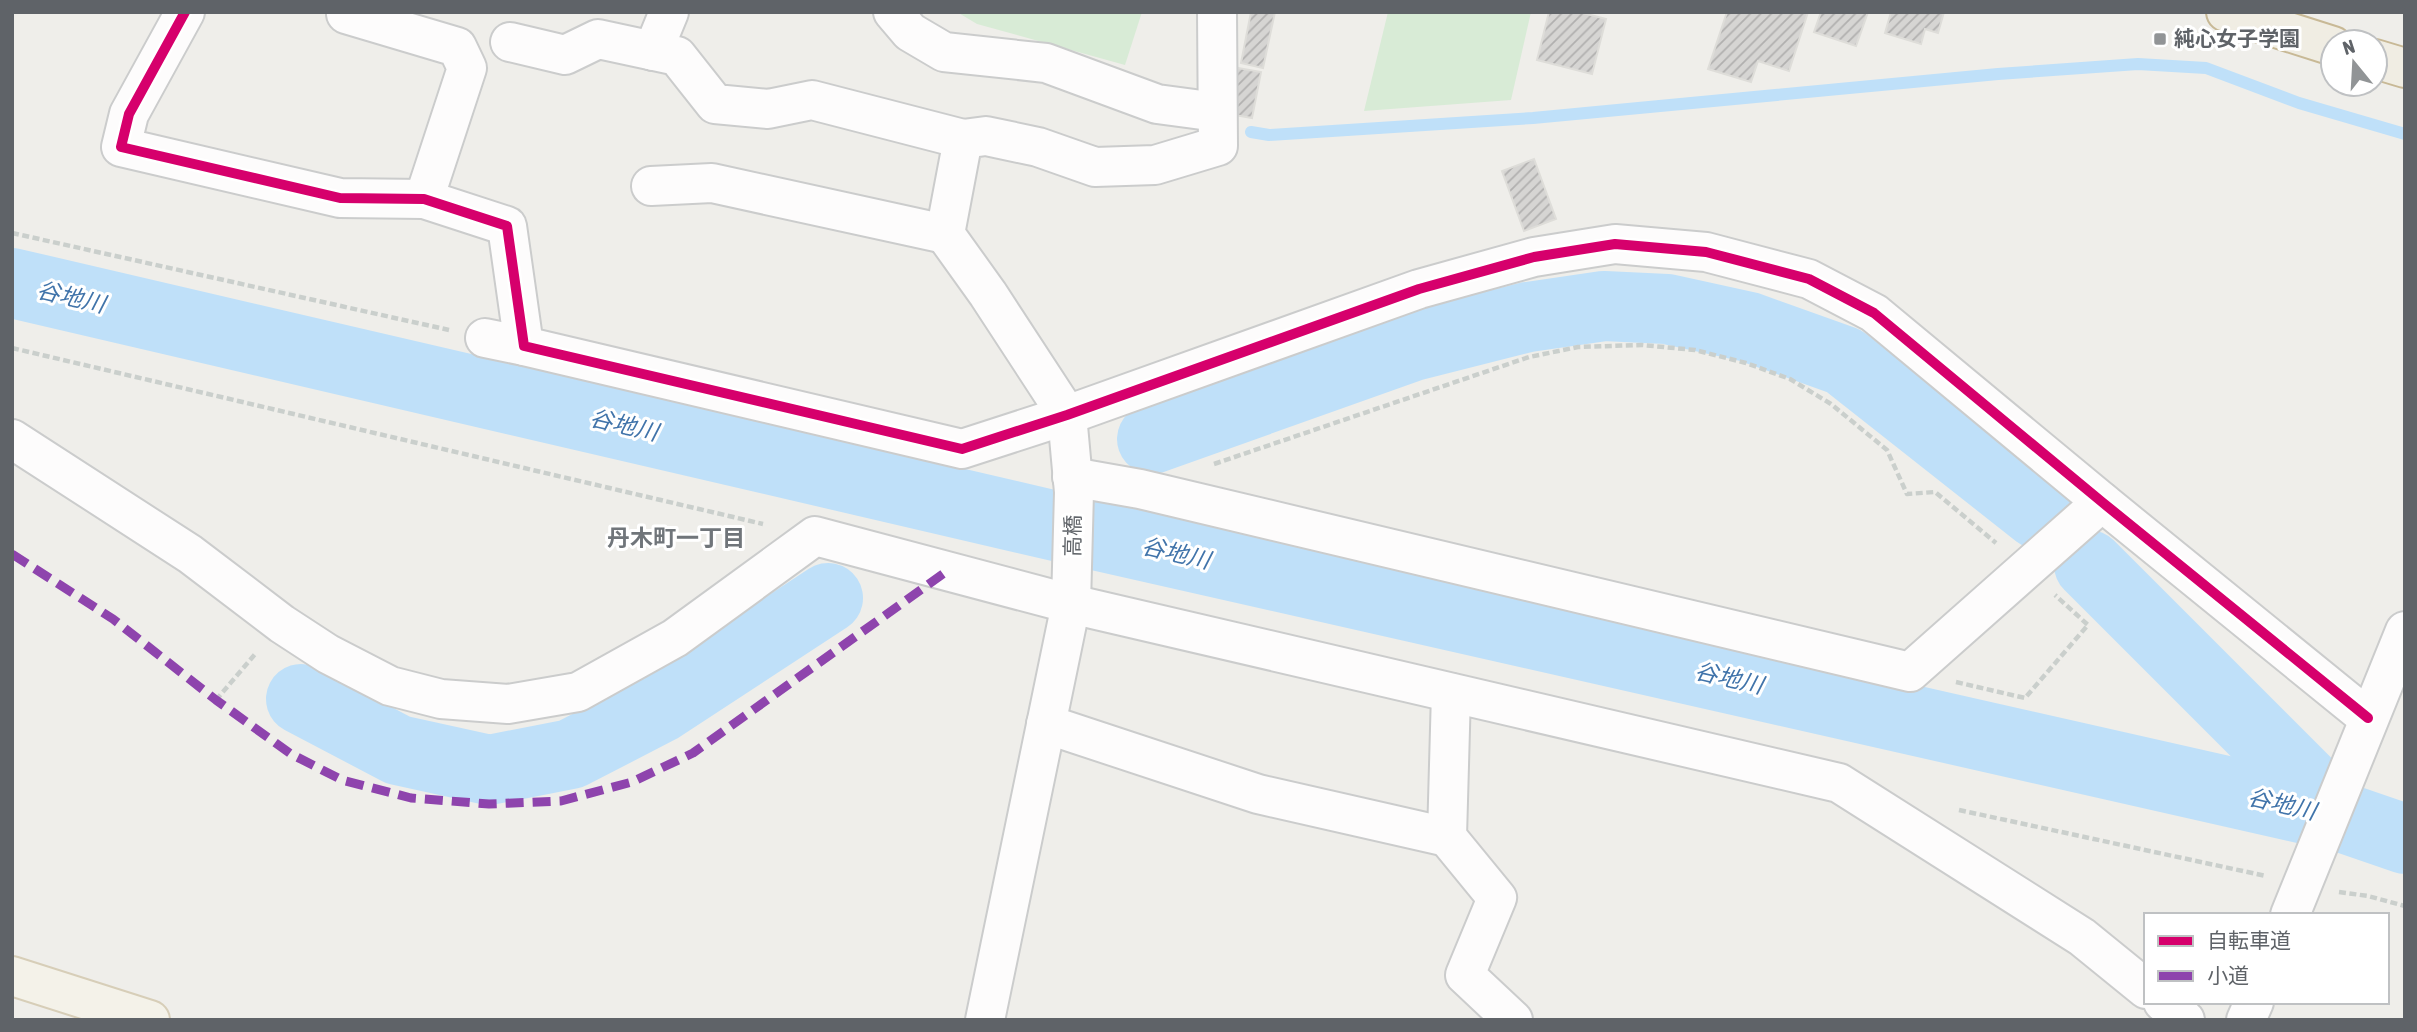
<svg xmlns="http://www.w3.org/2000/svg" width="2417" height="1032" font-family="'Asap Condensed','Noto Sans JP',sans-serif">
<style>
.green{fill:#d8ebd6}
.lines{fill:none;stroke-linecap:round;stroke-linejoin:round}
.stream{stroke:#bfe0f9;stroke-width:12}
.river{stroke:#bfe0f9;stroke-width:70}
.building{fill:url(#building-hatch);stroke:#deddd9;stroke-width:2}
.minor-casing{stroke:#cbcccc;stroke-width:42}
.major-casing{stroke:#d7ceb8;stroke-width:42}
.highway-casing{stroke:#c8b996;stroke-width:42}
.path{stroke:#cacfcc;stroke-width:4.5;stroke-dasharray:7 3.5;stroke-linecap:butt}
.minor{stroke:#fdfcfc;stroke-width:38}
.major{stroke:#f4f2e9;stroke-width:38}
.highway{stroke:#f0ede3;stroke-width:38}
.quiet{stroke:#8e44ad;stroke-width:9;stroke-dasharray:18 9;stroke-linecap:butt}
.cycleway-casing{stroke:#fff;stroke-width:15}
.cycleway{stroke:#d6006c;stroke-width:10}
.poi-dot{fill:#919496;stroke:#fff;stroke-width:2.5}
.labels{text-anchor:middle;stroke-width:6;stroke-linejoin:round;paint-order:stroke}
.poi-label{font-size:21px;font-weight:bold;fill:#5f6368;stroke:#fff;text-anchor:start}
.street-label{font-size:21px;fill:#5f6368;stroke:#fff}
.water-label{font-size:23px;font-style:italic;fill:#4174aa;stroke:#fff}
.neighbourhood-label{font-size:23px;font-weight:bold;fill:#70757a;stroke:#fff}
</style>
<defs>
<pattern id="building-hatch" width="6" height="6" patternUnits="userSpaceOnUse" patternTransform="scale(1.75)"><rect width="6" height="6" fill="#d6d5d3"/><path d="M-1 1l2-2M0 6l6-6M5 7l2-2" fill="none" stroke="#b1b0af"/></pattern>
</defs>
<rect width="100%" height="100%" fill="#efeeea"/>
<g class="green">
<path d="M957,12h185l-17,53 -148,-41z"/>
<path d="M1388,12h143l-20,88 -147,11z"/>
</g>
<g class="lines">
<path class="stream" d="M1251,132l18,3 264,-17 465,-44 140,-10 68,4 93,35 106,31"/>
<g class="river">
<path d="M12,283l1078,251 1251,283 64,22"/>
<path d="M1152,439l261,-93 115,-29 76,-11 63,3 82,18 95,34 194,153"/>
<path d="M2089,565l252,252"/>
<path d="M301,699l97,51 91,20 82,-16 89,-46 168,-110"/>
</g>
</g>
<g class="building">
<path d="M1251,12h24l-12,56 -22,-5z"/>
<path d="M1549,12h30l27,7 -14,55 -55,-14z"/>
<path d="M1727,12h81l-19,59 -31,-10 -7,21 -43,-13z"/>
<path d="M1821,12h47l-12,34 -42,-14z"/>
<path d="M1891,12h53l-6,21 -13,-4 -4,15 -36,-11z"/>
<path d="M1238,68l23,4 -9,46 -23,-4z"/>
<path d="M1534,159l22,60 -32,12 -22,-60z"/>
</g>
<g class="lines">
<g class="minor-casing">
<g id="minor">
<path d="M185,12l-56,102 -8,33 219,51 84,1 83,27 17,120 438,103 105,-34 352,-126 115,-32 81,-13 91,8 103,27 65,34 228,189 266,216"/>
<path d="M893,12l17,20 34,20 102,11 111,41 60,8"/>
<path d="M346,14l111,33 10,21 -43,131"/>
<path d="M510,42l55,13 33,-16 79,17 38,48 53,5 44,-9 151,39"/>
<path d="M653,51l16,-39"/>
<path d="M651,186l61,-3 233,51"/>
<path d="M485,338l39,8"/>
<path d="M12,439l178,115 92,70 46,30 62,32 51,13 67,5 70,-12 97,-54 140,-102 256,68 768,179 243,154 64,52"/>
<path d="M1072,477l68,12 770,183 192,-170"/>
<path d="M1451,693l-4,144 50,61 -32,77 48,45"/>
<path d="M1046,724l212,70 189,43"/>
<path d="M2290,915l115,-284"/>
<path d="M2163,1002l22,18"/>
<path d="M985,1020l86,-416 3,-112 -7,-77 -79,-121 -43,-60 18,-95 23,-3 52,11 57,20 60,-2 63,-19 -1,-134"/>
<path d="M2246,1020l8,-18"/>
</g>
</g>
<g class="major-casing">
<path id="major" d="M12,976l138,44"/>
</g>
<g class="highway-casing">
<g id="highway">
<path d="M2226,12l107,34"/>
<path d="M2375,59l30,9"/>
</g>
</g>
<g class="path">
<path d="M12,233l437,97"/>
<path d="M12,348l751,176"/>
<path d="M1214,464l315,-107 49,-10 64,-2 53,5 51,13 44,16 41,25 56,46 20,44 28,-2 61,51"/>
<path d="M1956,682l69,16 63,-73 -33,-30"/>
<path d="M216,700l40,-47"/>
<path d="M1959,810l307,66"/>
<path d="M2339,892l29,4 37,10"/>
</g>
<use href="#minor" class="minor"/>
<use href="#major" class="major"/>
<use href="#highway" class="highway"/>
<path class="quiet" d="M12,554l101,65 103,81 75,54 51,26 69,18 78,6 72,-3 71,-19 61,-29 254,-182"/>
<g class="cycleway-casing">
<path id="cycleway" d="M185,12l-56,102 -8,33 219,51 84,1 83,27 17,120 438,103 105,-34 352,-126 115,-32 81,-13 91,8 103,27 65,34 228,189 266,216"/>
</g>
<use href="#cycleway" class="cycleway"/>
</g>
<rect class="poi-dot" x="2153" y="32" width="14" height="14" rx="3.5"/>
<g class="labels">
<g class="poi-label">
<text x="2174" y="46">純心女子学園</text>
</g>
<g class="street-label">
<text transform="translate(1073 536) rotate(-89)" y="7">高橋</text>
</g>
<g class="water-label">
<text transform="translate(71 297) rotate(13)" y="8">谷地川</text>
<text transform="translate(624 425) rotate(13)" y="8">谷地川</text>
<text transform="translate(1176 553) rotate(13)" y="8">谷地川</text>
<text transform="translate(1729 678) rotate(13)" y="8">谷地川</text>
<text transform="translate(2282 804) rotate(13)" y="8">谷地川</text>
</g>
<g class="neighbourhood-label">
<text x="676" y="546">丹木町一丁目</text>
</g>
</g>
<rect width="2417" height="1032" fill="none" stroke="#5f6368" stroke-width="28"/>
<rect x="2144" y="913" width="245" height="91" fill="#ffffff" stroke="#bfc1c3" stroke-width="2"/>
<rect x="2158" y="936" width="35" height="10" fill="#d6006c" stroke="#bfc1c3" stroke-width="2"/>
<text x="2207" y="948" font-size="21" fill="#5f6368">自転車道</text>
<rect x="2158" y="971" width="35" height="10" fill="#8e44ad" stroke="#bfc1c3" stroke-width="2"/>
<text x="2207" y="983" font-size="21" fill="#5f6368">小道</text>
<g transform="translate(2354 63) rotate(342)"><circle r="33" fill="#ffffff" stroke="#bfc1c3" stroke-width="2"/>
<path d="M0-5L12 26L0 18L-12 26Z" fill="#919496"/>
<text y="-10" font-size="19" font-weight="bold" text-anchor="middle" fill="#5f6368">N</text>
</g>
</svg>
